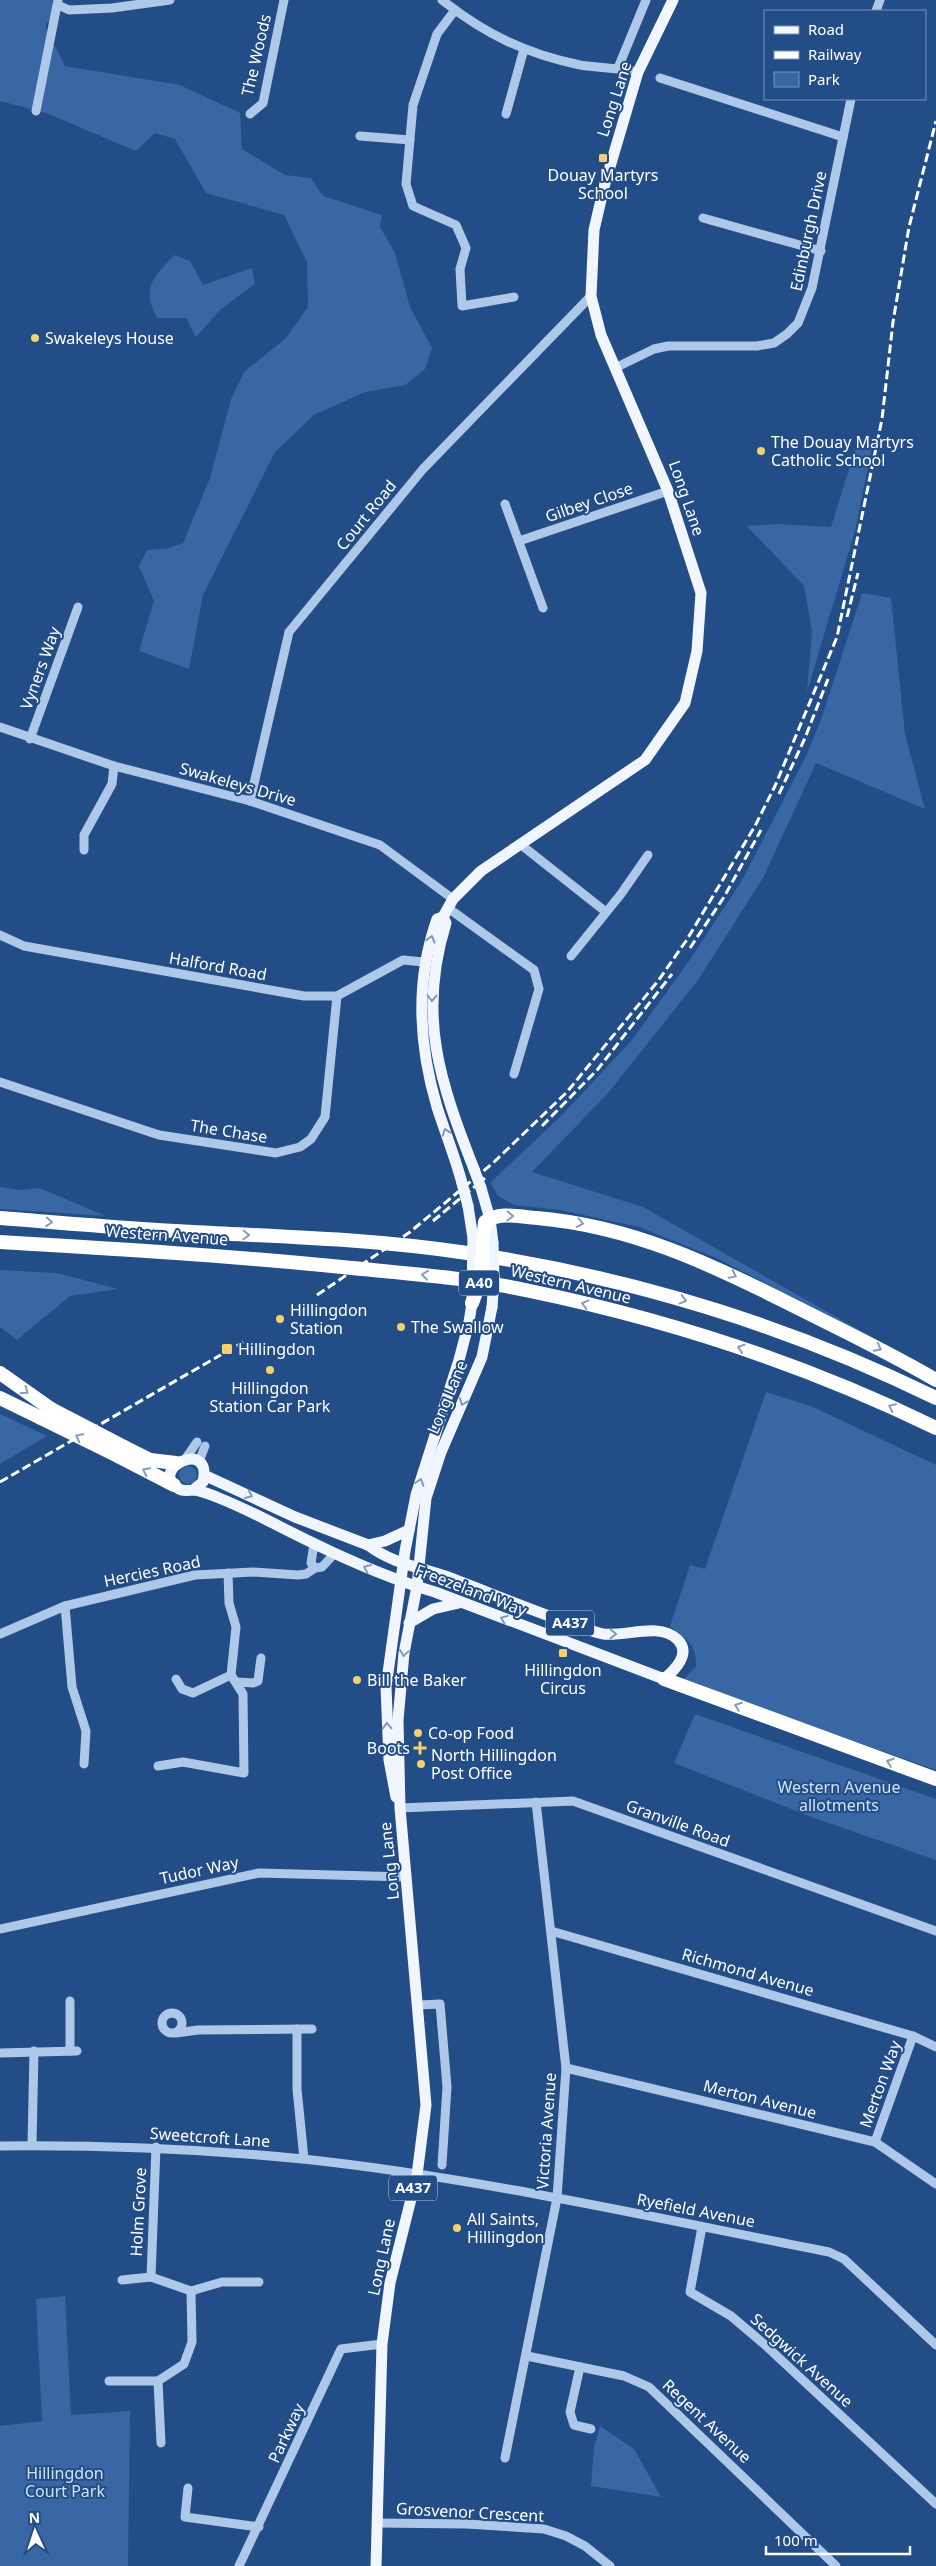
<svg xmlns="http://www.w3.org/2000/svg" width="936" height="2566" font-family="'Noto Sans',sans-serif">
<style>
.green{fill:#3867a3}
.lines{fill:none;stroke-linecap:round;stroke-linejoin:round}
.minor{stroke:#aec8e9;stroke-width:9}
.major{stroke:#f1f6fe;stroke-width:11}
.highway{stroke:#fff;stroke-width:14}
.rail{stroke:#fff;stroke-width:3;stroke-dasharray:9 4;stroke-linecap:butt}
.major-bridge{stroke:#f1f6fe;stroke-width:11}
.highway-bridge{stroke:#fff;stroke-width:14}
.oneway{stroke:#8099bc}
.oneway2{stroke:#869dbc}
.poi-dot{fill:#f4d071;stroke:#234d86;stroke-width:2}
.labels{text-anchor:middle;stroke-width:4;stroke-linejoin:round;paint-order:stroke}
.shield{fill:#234d86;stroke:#bdcadb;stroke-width:1}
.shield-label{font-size:15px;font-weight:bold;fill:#fff}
.street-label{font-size:16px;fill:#fff;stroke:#234d86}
.poi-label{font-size:16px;fill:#fff;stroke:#234d86;text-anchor:start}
.park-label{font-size:16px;fill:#d2e2f7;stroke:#234d86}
</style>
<rect width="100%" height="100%" fill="#234d86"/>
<g class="green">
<path d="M0,0h52l4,18 -10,5v5l19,38 115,19 60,28 2,36 43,26 26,3 12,18 59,19 -2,12 15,26 15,54 22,41 -7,21 -20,16 -40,7 -51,23 -39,37 -72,143 -14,74 -50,-18 15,-50 -15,-35 8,-16 22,-2 14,-5 27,-65 21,-79 13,-27 42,-34 22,-31 -1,-45 -23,-47 -78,-22 -31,-54 -20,-6 -19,18 -90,-38 -46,-12z"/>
<path d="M174,255l16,6 13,24 49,-17 3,16 -34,25 -25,28 -10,-19h-29c-16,-31 -4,-40 17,-63z"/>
<path d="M872,447l-17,84 -48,161 5,-61 -8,-45 -57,-60 30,-2 54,3 24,-77z"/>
<path d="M862,593l29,5 14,136 20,75 -109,-46 -53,115 -65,102 -89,112 -77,80 111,35 225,128 -154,-78 -75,-30 -79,-17 -46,-5 -16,-9 -8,-13 72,-68 70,-75 57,-79 52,-79 64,-124 16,-38z"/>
<path d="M0,1187l20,3 19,-2 67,28 -106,-7z"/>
<path d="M0,1270l57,3 61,16 -48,7 -53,44 -17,-13z"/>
<path d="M766,1392l47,15 123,58v305l-254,-89 14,-15c0,-24 -10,-26 -26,-40l20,-61 15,4z"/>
<path d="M0,1414l47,22 -47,28z"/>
<circle cx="188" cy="1475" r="9"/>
<path d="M695,1714l241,85v61l-122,-42 -140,-55z"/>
<path d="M65,2296l6,119 59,-4 -2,155h-128v-140l42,-5 -6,-122z"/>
<path d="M600,2426l34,23 27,48 -70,-11 3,-39z"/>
</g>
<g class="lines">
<g class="minor">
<path d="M442,0c43,34 84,54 138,65 19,3 39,3 58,7"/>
<path d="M58,5l11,5 43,-2 58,-8"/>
<path d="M455,10l-18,24 -24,71 -7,79 7,22 43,19 10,23 -6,21 2,37 52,-9"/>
<path d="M876,11l4,-11"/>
<path d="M618,68l28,-68"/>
<path d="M660,78l183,59"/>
<path d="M36,111l22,-111"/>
<path d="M250,114l13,-11 21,-103"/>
<path d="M506,114l18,-65"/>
<path d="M360,136l50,4"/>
<path d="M703,218l118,33"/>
<path d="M615,368l39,-19 14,-3h89l17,-3 13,-9 11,-11 14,-35 39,-189"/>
<path d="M505,504l38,104"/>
<path d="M519,541l149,-50"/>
<path d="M0,727l114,39 136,35 130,44 73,54"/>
<path d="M30,739l48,-132"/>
<path d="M250,801l39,-169 134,-163 168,-173"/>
<path d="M520,844l86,68"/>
<path d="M84,850v-15l28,-51 2,-18"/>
<path d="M448,908l86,62 5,19 -25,85"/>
<path d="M0,935l24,11 280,50h33l66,-36 21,2"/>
<path d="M571,956l50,-62 27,-39"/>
<path d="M0,1082l159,53 117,18 24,-6 11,-8 14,-22 12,-121"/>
<path d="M186,1458l11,-16"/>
<path d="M201,1465l-1,-6 5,-13"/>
<path d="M314,1544l-3,19 4,5"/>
<path d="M65,1606l7,81 14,44 -2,33"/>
<path d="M0,1634l65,-28 130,-31 58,-3 45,3 8,-1 9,-6 7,-1 13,-14"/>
<path d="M176,1679l6,10 11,4 38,-18"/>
<path d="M237,1682l16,1 5,-2 3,-23"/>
<path d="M158,1766l25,-4 61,11 -1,-79 -12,-19 5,-48 -7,-24 -1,-30"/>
<path d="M400,1808l173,-7 363,130"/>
<path d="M0,1929l259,-56 148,4"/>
<path d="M551,1931l362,105 23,11"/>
<path d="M70,2001v50"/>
<path d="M419,2005l21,-1 7,83 -5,78"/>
<circle cx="172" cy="2023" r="10"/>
<path d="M297,2029v60l7,70"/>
<path d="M176,2033l22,-3 114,-1"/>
<path d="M0,2053l77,-2"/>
<path d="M566,2068l309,74 61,42"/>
<path d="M875,2142l38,-106"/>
<path d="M32,2145l2,-94"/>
<path d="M0,2146c101,-1 202,3 303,13 177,19 352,59 526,93l15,7 92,86"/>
<path d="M156,2147l-5,130 40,14 1,51 -8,22 -26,17 3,62"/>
<path d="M702,2227l-12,65 41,24 33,28 172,160"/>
<path d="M122,2280l29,-3"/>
<path d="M191,2291l31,-9h37"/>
<path d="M527,2356l97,20 25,11 187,179"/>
<path d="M580,2367l-10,45 4,13 17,4"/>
<path d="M109,2381h49"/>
<path d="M505,2458l52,-260 9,-130 -30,-266"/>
<path d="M188,2488l-3,29 74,10"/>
<path d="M378,2523l89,1 77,5 22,7 19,10 25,20"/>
<path d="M239,2566l102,-217 41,-5"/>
</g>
<g class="major">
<path d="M443,917l3,6c-29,93 -6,159 28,246"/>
<path d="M462,1183c-7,-26 -17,-51 -25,-76 -19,-64 -22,-126 0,-188l6,-2 10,-18 28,-28 164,-111 40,-57 12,-52 4,-58 -33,-102 -67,-156 -10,-39 3,-66 10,-43 34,-115 35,-72"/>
<path d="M481,1188l9,31 3,24"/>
<path d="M468,1206l5,32"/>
<path d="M193,1490l10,-8c10,-45 -57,-13 -24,7 5,3 9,1 15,1 8,1 18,5 25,8 33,13 64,31 96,46 39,19 79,36 120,48l229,87c11,-9 28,-26 13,-40 -18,-17 -51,-2 -74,-5 -13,-3 -27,-9 -40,-13 -40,-14 -78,-30 -118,-45 -26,-9 -54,-13 -77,-31l-73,-28 -91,-42"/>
<path d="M368,1545l17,-4 24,-11"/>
<path d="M409,1623l24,-14 26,-6"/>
<path d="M396,1797l-7,-37 -3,-73 19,-136 11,-56 43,-135 10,-38 3,-19"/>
<path d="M376,2566l6,-222 8,-61 27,-108 9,-70 -26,-297 -2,-88 6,-67 13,-67 9,-88 15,-46 41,-95 10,-50"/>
</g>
<g class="highway">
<path d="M0,1218c64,5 128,11 193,14 91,5 183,7 274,21 162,24 322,73 469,145"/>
<path d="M483,1241l2,-19c15,-11 35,-5 52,-4 94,8 174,46 257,88 48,24 96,47 142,74"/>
<path d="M0,1242c118,7 235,14 352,26 59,6 119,10 178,23 140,29 277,74 406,137"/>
<path d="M0,1373l51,36"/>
<path d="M0,1398l41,20"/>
<path d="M124,1447l26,13 26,3"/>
<path d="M118,1456l56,29"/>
<path d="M664,1679l272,100"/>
</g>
<g class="rail">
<path d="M847,617l11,-44"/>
<path d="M779,794l26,-56 23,-59"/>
<path d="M690,948l34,-51 37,-67"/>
<path d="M542,1126l56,-57 74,-95"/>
<path d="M433,1221l52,-43"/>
<path d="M317,1295l93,-63 83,-69 74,-71 91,-111 28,-40 69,-115 20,-40 62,-149 45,-218 11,-97 16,-95 27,-106"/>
<path d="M0,1482l243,-140"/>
</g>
<g class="major-bridge">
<path d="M474,1169l7,19"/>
<path d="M462,1183l6,23"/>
<path d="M472,1296l1,-58"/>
<path d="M492,1307l2,-29 -1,-35"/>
</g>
<g class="highway-bridge">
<path d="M472,1303l10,-27 1,-35"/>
<path d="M51,1409l73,38"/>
<path d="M41,1418l77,38"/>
</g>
</g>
<defs><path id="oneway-chevron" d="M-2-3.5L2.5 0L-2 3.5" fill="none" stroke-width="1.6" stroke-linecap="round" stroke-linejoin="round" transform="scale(1.25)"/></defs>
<g class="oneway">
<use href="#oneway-chevron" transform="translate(431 939) rotate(-74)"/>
<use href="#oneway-chevron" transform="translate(432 998) rotate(91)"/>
<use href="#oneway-chevron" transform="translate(446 1132) rotate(-109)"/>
<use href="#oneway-chevron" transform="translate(463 1402) rotate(113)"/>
<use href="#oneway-chevron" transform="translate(420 1482) rotate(-72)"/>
<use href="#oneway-chevron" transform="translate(249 1495) rotate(25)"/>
<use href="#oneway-chevron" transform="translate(367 1568) rotate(-156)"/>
<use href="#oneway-chevron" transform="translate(504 1619) rotate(-158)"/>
<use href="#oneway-chevron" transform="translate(613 1634) rotate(1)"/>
<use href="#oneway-chevron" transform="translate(404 1653) rotate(98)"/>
<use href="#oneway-chevron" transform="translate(387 1726) rotate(-92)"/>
</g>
<g class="oneway2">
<use href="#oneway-chevron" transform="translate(510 1216) rotate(1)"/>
<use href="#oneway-chevron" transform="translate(49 1222) rotate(4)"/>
<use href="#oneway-chevron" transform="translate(580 1223) rotate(11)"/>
<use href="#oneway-chevron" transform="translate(246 1235) rotate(2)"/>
<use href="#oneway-chevron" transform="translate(425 1275) rotate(-174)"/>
<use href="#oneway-chevron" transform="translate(733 1275) rotate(26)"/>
<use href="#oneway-chevron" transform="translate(683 1300) rotate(15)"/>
<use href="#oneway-chevron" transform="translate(585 1304) rotate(-166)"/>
<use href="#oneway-chevron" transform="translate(741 1348) rotate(-162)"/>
<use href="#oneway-chevron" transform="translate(878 1348) rotate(28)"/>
<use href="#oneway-chevron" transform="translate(25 1391) rotate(35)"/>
<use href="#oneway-chevron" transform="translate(892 1407) rotate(-154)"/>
<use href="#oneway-chevron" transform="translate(79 1437) rotate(-153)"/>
<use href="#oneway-chevron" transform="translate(146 1471) rotate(-153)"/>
<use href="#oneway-chevron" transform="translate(738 1706) rotate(-160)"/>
<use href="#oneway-chevron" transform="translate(890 1762) rotate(-160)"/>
</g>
<g class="poi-dot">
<rect x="598" y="153" width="10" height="10" rx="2.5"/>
<circle cx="35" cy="338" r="5"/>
<circle cx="761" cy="451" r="5"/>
<circle cx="280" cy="1319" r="5"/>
<circle cx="401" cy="1327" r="5"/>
<rect x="221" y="1343" width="12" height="12" rx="2.5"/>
<circle cx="270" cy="1370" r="5"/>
<rect x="558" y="1648" width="10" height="10" rx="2.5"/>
<circle cx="357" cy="1680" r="5"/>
<circle cx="418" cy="1733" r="5"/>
<path d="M417.5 1740.5h5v5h5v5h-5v5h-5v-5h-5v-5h5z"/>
<circle cx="421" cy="1764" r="5"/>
<circle cx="457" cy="2228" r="5"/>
</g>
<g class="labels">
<g class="shield">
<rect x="459" y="1270.5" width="40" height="25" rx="4"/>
<rect x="546" y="1610.5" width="48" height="25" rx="4"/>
<rect x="389" y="2175.5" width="48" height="25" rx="4"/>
</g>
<g class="shield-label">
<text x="479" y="1288">A40</text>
<text x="570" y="1628">A437</text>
<text x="413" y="2193">A437</text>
</g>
<g class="street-label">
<text transform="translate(256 55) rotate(-77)" y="6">The Woods</text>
<text transform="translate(614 99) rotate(-72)" y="6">Long Lane</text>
<text transform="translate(808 231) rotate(-78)" y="6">Edinburgh Drive</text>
<text transform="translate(687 498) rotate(71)" y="6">Long Lane</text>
<text transform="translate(589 502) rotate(-19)" y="6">Gilbey Close</text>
<text transform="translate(366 515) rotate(-51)" y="6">Court Road</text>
<text transform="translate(40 668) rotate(-70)" y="6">Vyners Way</text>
<text transform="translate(238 784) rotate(16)" y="6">Swakeleys Drive</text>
<text transform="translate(218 966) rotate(10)" y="6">Halford Road</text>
<text transform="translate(229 1131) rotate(9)" y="6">The Chase</text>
<text transform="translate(167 1235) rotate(4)" y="6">Western Avenue</text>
<text transform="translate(571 1284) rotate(13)" y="6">Western Avenue</text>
<text transform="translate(447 1397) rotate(-67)" y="6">Long Lane</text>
<text transform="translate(152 1571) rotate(-12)" y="6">Hercies Road</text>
<text transform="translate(471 1590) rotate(21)" y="6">Freezeland Way</text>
<text transform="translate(678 1823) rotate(20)" y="6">Granville Road</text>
<text transform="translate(389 1861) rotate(-96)" y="6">Long Lane</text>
<text transform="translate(199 1870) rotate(-12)" y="6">Tudor Way</text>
<text transform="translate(748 1972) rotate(16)" y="6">Richmond Avenue</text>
<text transform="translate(880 2084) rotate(-70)" y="6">Merton Way</text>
<text transform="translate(760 2099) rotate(14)" y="6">Merton Avenue</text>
<text transform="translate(546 2131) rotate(-86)" y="6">Victoria Avenue</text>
<text transform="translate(210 2137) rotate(4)" y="6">Sweetcroft Lane</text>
<text transform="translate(696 2210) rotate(11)" y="6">Ryefield Avenue</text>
<text transform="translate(138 2212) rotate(-87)" y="6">Holm Grove</text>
<text transform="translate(381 2257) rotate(-78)" y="6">Long Lane</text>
<text transform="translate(802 2360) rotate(42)" y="6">Sedgwick Avenue</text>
<text transform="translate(707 2421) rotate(43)" y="6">Regent Avenue</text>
<text transform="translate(286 2433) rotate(-65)" y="6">Parkway</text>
<text transform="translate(470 2512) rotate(3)" y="6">Grosvenor Crescent</text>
</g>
<g class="poi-label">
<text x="603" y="181" text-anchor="middle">Douay Martyrs<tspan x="603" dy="18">School</tspan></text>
<text x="45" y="344">Swakeleys House</text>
<text x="771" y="448">The Douay Martyrs<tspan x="771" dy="18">Catholic School</tspan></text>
<text x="290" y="1316">Hillingdon<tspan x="290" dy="18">Station</tspan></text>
<text x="411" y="1333">The Swallow</text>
<text x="238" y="1355">Hillingdon</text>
<text x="270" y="1394" text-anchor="middle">Hillingdon<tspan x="270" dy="18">Station Car Park</tspan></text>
<text x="563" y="1676" text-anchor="middle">Hillingdon<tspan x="563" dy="18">Circus</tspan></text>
<text x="367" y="1686">Bill the Baker</text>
<text x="428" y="1739">Co-op Food</text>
<text x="410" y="1754" text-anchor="end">Boots</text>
<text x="431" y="1761">North Hillingdon<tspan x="431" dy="18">Post Office</tspan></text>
<text x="467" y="2225">All Saints,<tspan x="467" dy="18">Hillingdon</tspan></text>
</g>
<g class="park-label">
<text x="839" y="1793">Western Avenue<tspan x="839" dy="18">allotments</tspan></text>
<text x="65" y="2479">Hillingdon<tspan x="65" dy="18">Court Park</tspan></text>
</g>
</g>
<rect x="764" y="10" width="162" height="90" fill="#234d86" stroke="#7b94b6"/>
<rect x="774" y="26" width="25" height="8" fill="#f1f6fe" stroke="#7b94b6"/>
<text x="808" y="35" font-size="15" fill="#ffffff">Road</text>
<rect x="774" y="51" width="25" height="8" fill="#ffffff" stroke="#7b94b6"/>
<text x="808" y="60" font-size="15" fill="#ffffff">Railway</text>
<rect x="774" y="72" width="25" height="15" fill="#3867a3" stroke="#7b94b6"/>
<text x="808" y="85" font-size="15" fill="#ffffff">Park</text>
<g transform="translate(35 2531) rotate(357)" stroke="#234d86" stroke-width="4" paint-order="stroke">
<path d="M0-4L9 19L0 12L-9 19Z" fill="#ffffff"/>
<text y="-8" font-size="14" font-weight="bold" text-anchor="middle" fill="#ffffff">N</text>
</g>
<path d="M766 2546v8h144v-8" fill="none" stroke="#ffffff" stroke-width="2.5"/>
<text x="774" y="2546" font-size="15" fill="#ffffff" stroke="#234d86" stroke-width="4" paint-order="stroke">100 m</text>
</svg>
